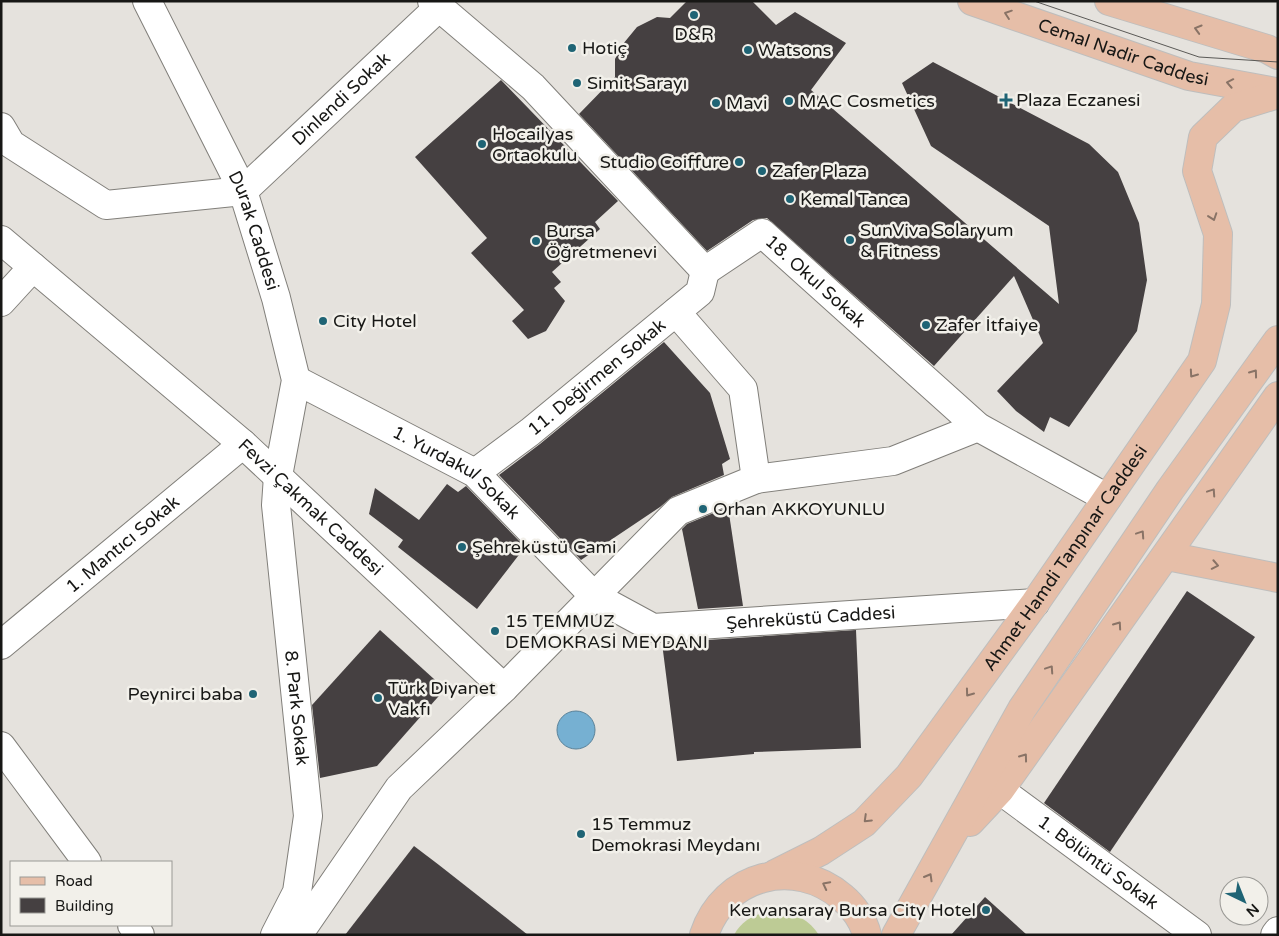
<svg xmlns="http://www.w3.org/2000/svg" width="1279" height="936" font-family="'Varela Round',sans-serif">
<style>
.green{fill:#bdcb95}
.water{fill:#76b0d2;stroke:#5a8299}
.building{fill:#454041}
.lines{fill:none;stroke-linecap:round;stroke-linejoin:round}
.minor-casing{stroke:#817f7a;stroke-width:30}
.major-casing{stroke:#bebebd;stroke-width:30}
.minor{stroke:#fff;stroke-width:28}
.major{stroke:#e6bea8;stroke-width:28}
.tram{stroke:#5a5956;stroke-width:1}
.oneway{stroke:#897366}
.poi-dot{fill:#1f6475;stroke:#f2f0ea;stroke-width:2}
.labels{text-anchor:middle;stroke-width:5;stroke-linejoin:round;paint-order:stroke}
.poi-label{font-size:18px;fill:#171715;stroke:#f2f0ea;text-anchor:start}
.street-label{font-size:18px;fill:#171715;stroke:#f2f0ea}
</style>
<rect width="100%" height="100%" fill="#e5e2dd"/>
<path class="green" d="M779,910c18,4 30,10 40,25h-85c9,-18 27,-23 45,-25z"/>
<circle class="water" cx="576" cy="730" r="19"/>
<g class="building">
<path d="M687,1h65l24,24 19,-13 51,31 -35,47 248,214 -10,-78 -118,-80 -29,-63 31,-21 156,82 29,28 21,51 8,57 -10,51 -68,96 -19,-10 -6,15 -28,-21 -19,-20 46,-48 -29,-67 -80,90 -167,-148 -14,2 -46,31 -128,-137 36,-37v-18l8,-15 14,-17 20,-10 13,1z"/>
<path d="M501,80l117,121 -23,21 5,7 -48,43 9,10 -7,6 11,13 -19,30 -18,8 -16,-18 12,-11 -53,-57 16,-15 -72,-81z"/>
<path d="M664,342l46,51 20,66 -8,5 2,11 -52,22 -12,10 -79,53 -82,-85 41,-31z"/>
<path d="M447,484l11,8 8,-6 59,61 -48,62 -79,-62 5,-7 -34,-26 6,-26 44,32z"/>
<path d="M728,507l15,99 -45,3 -16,-80 5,-5z"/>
<path d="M1187,591l68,46 -145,215 -66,-49z"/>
<path d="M380,630l65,59 -68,77 -57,12 -8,-73z"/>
<path d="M856,630l5,118 -107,4v2l-77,7 -15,-118z"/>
<path d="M414,846l25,19 89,70h-183z"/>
<path d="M985,897l42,38h-76z"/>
</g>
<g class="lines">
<g class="minor-casing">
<g id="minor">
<path id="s1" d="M147,1l96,190 33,107 20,82 -18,96 -2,29 32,311 -11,76 -22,43"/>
<path id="s2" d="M432,1l101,86 172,184 57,-38 216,194 129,71"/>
<path id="s3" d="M1,127l10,17 95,61 137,-14 196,-184"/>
<path id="s4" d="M1,240l242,204 261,244 -105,100 -101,147"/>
<path d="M1,302l32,-35"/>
<path id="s5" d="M296,380l179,93 119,123 59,32 382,-25"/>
<path id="s6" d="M475,473l55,-41 170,-140 5,-21"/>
<path d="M756,479l137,-18 85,-34"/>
<path id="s7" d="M1,645l242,-201"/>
<path d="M504,688l174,-177 78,-32 -13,-90 -67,-77"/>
<path d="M1,746l86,116"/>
<path id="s8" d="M1000,790l197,145"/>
<path d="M132,925l8,10"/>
<path d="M1275,935l3,-4"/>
</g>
</g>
<g class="major-casing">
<g id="major">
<path id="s9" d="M972,1l217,75 87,16"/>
<path d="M1109,1l158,48 11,6"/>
<path d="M1167,556l111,22"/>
<path d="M970,822l30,-32 278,-394"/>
<path id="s10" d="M775,874l46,-23 43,-28 45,-47 126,-173 167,-242 14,-57 2,-70 -21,-63 6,-34 30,-29 45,-14"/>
<path d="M704,935c20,-61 91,-78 138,-38 11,9 22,24 25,38"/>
<path d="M896,935l126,-226 148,-219 108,-150"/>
</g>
</g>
<use href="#minor" class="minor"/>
<use href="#major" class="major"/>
<path class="tram" d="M1034,1l165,56 79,5"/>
</g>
<defs><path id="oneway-chevron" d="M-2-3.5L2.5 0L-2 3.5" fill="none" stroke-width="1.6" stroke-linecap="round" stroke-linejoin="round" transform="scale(1.25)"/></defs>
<g class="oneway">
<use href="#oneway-chevron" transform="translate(1008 14) rotate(-161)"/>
<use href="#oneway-chevron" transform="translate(1198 29) rotate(-164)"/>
<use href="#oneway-chevron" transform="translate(1230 83) rotate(-169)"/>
<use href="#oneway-chevron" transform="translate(1213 217) rotate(71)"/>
<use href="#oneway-chevron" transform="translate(1254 373) rotate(-54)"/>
<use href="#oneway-chevron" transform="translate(1193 374) rotate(125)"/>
<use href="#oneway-chevron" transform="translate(1212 492) rotate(-56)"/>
<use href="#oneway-chevron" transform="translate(1141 534) rotate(-56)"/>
<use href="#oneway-chevron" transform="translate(1215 565) rotate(11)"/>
<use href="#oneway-chevron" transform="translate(1118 625) rotate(-55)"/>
<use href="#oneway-chevron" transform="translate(1050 669) rotate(-56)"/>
<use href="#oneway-chevron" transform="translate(969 693) rotate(126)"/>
<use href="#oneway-chevron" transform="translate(1024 757) rotate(-54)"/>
<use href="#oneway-chevron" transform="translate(867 819) rotate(136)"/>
<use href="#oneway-chevron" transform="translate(929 877) rotate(-60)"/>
<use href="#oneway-chevron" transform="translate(826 885) rotate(-153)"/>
</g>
<g class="poi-dot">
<circle cx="694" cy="15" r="5"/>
<circle cx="572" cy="48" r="5"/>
<circle cx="748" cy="50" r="5"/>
<circle cx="577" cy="83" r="5"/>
<path d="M1003.5 92.5h5v5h5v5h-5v5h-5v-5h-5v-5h5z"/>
<circle cx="789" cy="101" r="5"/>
<circle cx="716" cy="103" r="5"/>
<circle cx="482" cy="144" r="5"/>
<circle cx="739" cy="162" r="5"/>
<circle cx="762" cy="171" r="5"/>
<circle cx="790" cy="199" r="5"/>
<circle cx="850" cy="240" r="5"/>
<circle cx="536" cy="241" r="5"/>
<circle cx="323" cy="321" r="5"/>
<circle cx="926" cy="325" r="5"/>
<circle cx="703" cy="509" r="5"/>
<circle cx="462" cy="547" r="5"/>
<circle cx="495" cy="631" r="5"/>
<circle cx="253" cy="694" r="5"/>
<circle cx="378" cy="698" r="5"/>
<circle cx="581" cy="834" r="5"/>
<circle cx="986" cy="910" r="5"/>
</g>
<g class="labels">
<g class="poi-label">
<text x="694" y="40" text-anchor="middle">D&amp;R</text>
<text x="582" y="54">Hotiç</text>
<text x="758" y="56">Watsons</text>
<text x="587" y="89">Simit Sarayı</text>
<text x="1016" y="106">Plaza Eczanesi</text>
<text x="799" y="107">MAC Cosmetics</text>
<text x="726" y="109">Mavi</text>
<text x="492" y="140">Hocailyas<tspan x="492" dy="21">Ortaokulu</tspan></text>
<text x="729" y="168" text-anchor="end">Studio Coiffure</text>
<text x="772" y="177">Zafer Plaza</text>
<text x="800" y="205">Kemal Tanca</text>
<text x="860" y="236">SunViva Solaryum<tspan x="860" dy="21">&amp; Fitness</tspan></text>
<text x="546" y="237">Bursa<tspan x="546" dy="21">Öğretmenevi</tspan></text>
<text x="333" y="327">City Hotel</text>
<text x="936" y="331">Zafer İtfaiye</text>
<text x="713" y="515">Orhan AKKOYUNLU</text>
<text x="472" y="553">Şehreküstü Cami</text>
<text x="505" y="627">15 TEMMUZ<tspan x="505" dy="21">DEMOKRASİ MEYDANI</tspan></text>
<text x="388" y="694">Türk Diyanet<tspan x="388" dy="21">Vakfı</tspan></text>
<text x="243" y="700" text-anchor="end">Peynirci baba</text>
<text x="591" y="830">15 Temmuz<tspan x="591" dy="21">Demokrasi Meydanı</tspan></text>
<text x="976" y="916" text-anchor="end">Kervansaray Bursa City Hotel</text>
</g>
<g class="street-label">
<text dy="6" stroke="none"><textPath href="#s9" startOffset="160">Cemal Nadir Caddesi</textPath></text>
<text dy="6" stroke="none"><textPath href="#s3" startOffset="405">Dinlendi Sokak</textPath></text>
<text dy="6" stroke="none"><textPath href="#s1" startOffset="254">Durak Caddesi</textPath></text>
<text dy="6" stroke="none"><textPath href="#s2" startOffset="525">18. Okul Sokak</textPath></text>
<text dy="6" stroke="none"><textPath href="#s6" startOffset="155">11. Değirmen Sokak</textPath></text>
<text dy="6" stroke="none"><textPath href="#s5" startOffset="186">1. Yurdakul Sokak</textPath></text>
<text dy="6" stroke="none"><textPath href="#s4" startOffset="409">Fevzi Çakmak Caddesi</textPath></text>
<text dy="6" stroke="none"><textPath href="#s7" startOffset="158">1. Mantıcı Sokak</textPath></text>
<text dy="6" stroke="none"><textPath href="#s10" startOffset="436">Ahmet Hamdi Tanpınar Caddesi</textPath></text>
<text dy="6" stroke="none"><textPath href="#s5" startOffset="598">Şehreküstü Caddesi</textPath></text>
<text dy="6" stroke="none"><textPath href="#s1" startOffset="740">8. Park Sokak</textPath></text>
<text dy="6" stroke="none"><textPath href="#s8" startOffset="122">1. Bölüntü Sokak</textPath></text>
</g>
</g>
<rect width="1279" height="936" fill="none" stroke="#171715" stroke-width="5"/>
<rect x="10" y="861" width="162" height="65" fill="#f2f0ea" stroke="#9a9995"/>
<rect x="20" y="877" width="25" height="8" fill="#e6bea8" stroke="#9a9995"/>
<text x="55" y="886" font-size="15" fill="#171715">Road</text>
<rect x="20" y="898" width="25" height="15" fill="#454041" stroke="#9a9995"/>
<text x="55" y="911" font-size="15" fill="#171715">Building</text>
<g transform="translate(1244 901) rotate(137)"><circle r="24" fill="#f2f0ea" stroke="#9a9995"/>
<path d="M0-4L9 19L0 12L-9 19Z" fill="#1f6475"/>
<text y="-8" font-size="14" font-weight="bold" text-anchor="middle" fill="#171715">N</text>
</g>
</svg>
